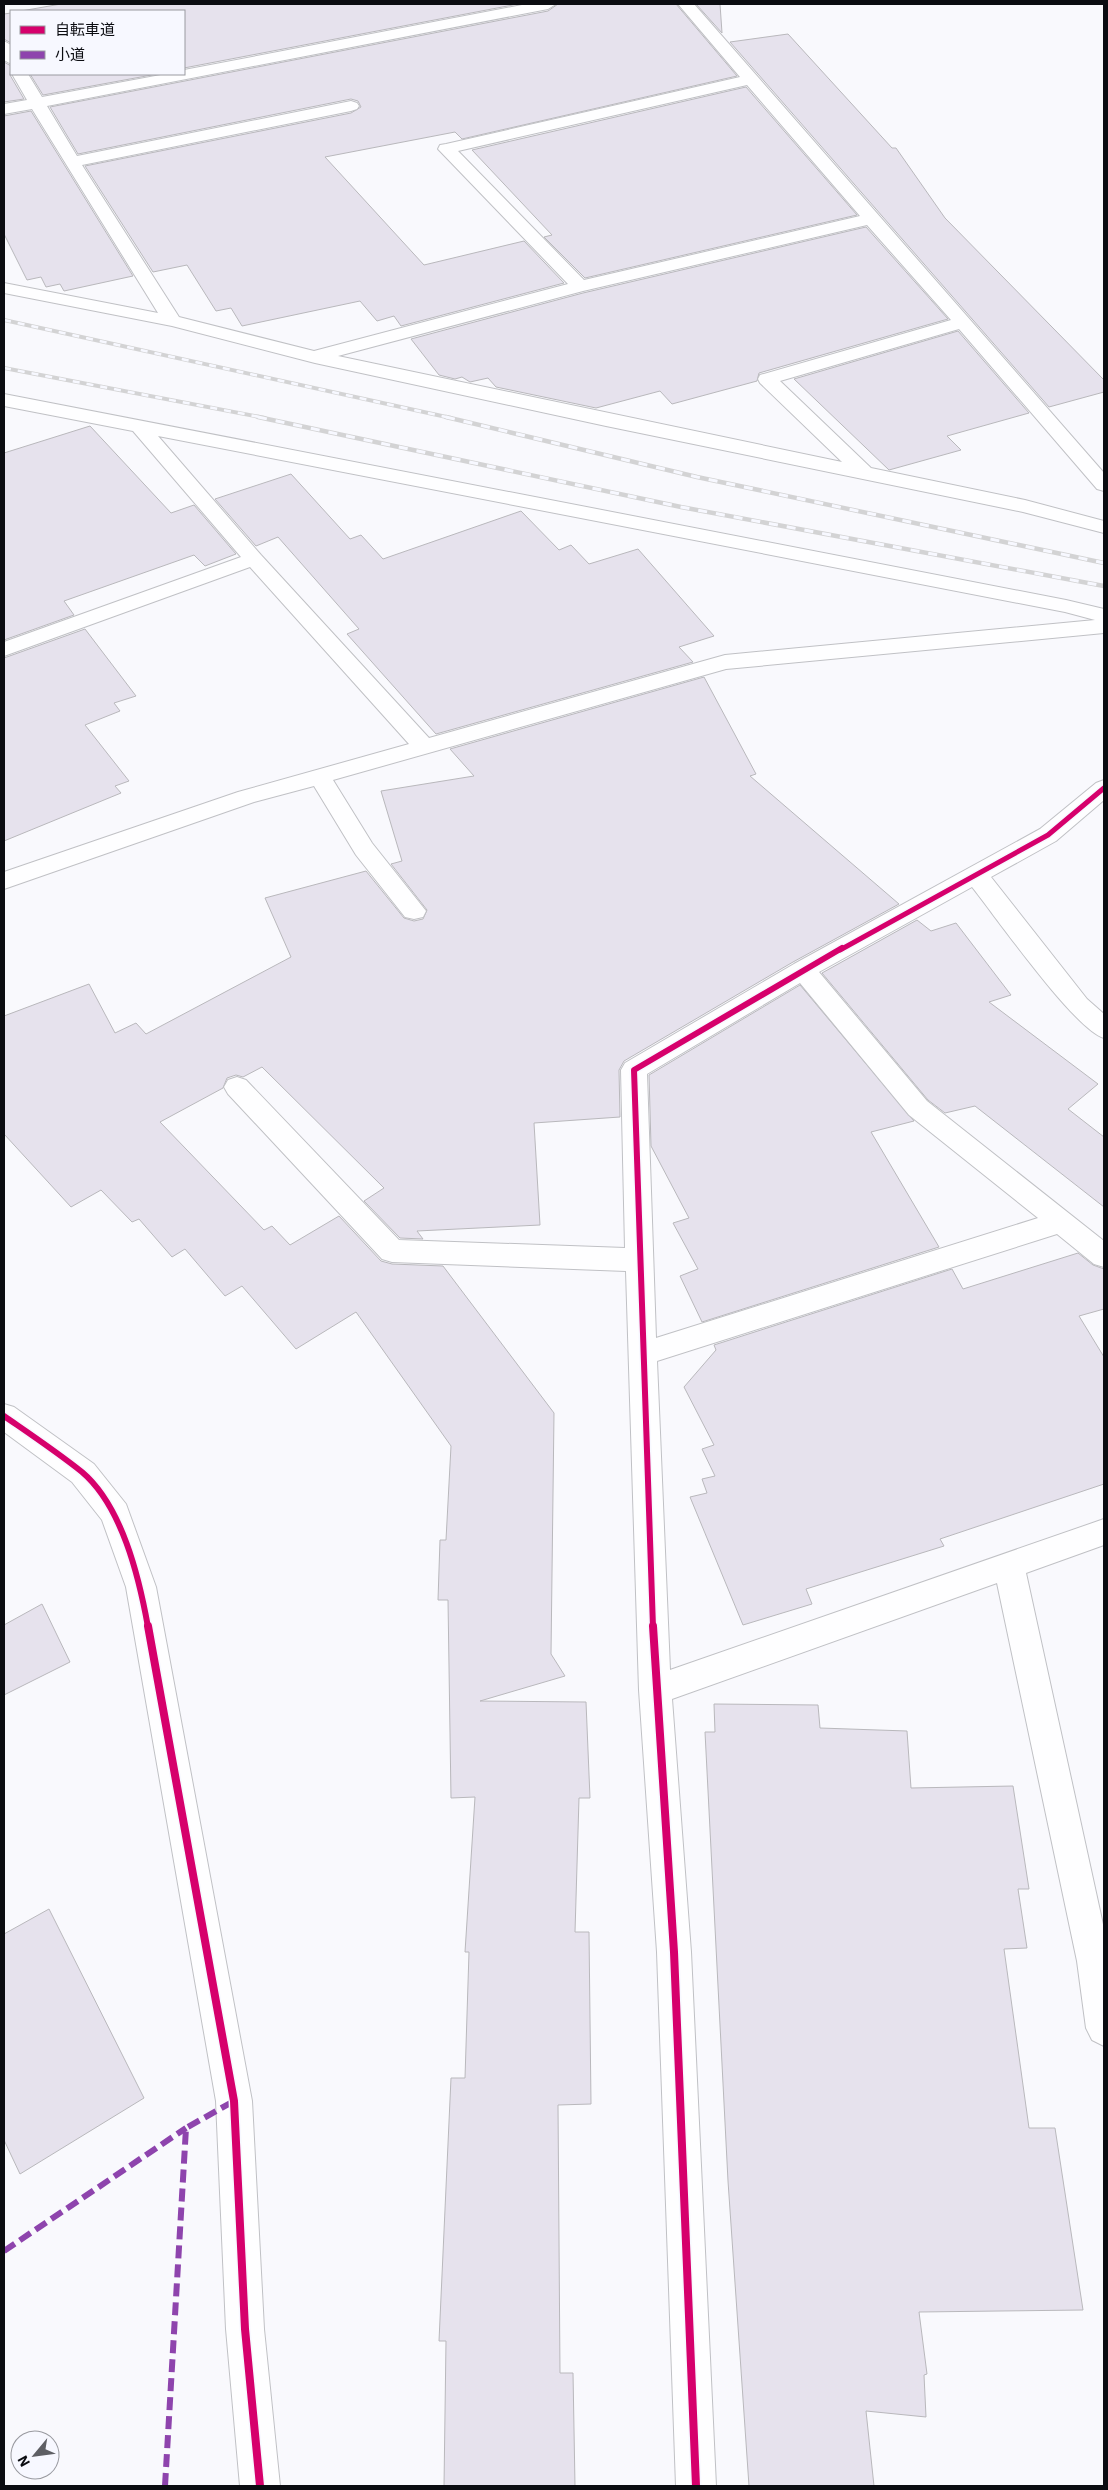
<svg xmlns="http://www.w3.org/2000/svg" width="1108" height="2490" font-family="'IBM Plex Sans','Noto Sans JP',sans-serif">
<style>
.building{fill:#e6e2ed;stroke:#b9b8bc}
.lines{fill:none;stroke-linecap:round;stroke-linejoin:round}
.minor-casing{stroke:#c0c1c5;stroke-width:2}
.minor{fill:#fefeff;fill-rule:evenodd}
.rail-far1-casing{stroke:#d3d3d4;stroke-width:4}
.rail-casing{stroke:#d3d3d4;stroke-width:4.5}
.rail-far1{stroke:#f7f8ff;stroke-width:2.5;stroke-dasharray:7;stroke-linecap:butt}
.rail{stroke:#f7f8ff;stroke-width:3;stroke-dasharray:9;stroke-linecap:butt}
.quiet{stroke:#8e44ad;stroke-width:6;stroke-dasharray:13 6;stroke-linecap:butt}
.cycleway-far2-casing{stroke:#f7f8ff;stroke-width:8}
.cycleway-far1-casing{stroke:#f7f8ff;stroke-width:9}
.cycleway-casing{stroke:#f7f8ff;stroke-width:11}
.cycleway-far2{stroke:#d6006c;stroke-width:5}
.cycleway-far1{stroke:#d6006c;stroke-width:6}
.cycleway{stroke:#d6006c;stroke-width:8}
</style>
<rect width="100%" height="100%" fill="#f9f9fd"/>
<g class="building">
<path d="M61,4h457l-334,64v-57h-163z"/>
<path d="M558,4h118l61,72 -275,63 -7,-7 -130,25 99,108 100,-24 40,42 -163,43 -7,-10 -17,5 -17,-20 -118,25 -11,-18 -15,3 -29,-46 -34,7 -68,-106 266,-53 10,-6 -3,-6 -7,-2 -273,55 -28,-47 498,-96z"/>
<path d="M696,4h24l2,29z"/>
<path d="M11,13v30l-7,-4v-25z"/>
<path d="M788,34l104,114h4l49,70 159,162v12l-55,15 -319,-365z"/>
<path d="M4,62l7,4 -1,9 14,24 -20,3z"/>
<path d="M30,74h127l-114,21z"/>
<path d="M746,87l111,128 -272,63 -41,-41 8,-2 -80,-85z"/>
<path d="M31,111l102,165 -69,15 -4,-7 -14,3 -5,-10 -14,3 -23,-46v-118z"/>
<path d="M866,227l82,92 -189,54 -2,8 -85,23 -12,-13 -64,17 -100,-21 -8,-9 -18,4 -8,-5 -7,2 -16,-4 -28,-36 172,-46z"/>
<path d="M958,331l71,82 -82,23 14,14 -72,20 -95,-91z"/>
<path d="M90,426l81,87 23,-8 42,49 -31,12 -11,-11 -130,46 10,14 -70,25v-187z"/>
<path d="M291,474l59,65 11,-4 22,24 138,-48 38,39 12,-5 18,19 49,-15 76,87 -35,11 14,15 -257,72 -89,-100 12,-5 -81,-92 -22,9 -41,-47z"/>
<path d="M85,629l51,67 -22,7 6,8 -35,14 44,56 -14,5 6,7 -117,48v-183z"/>
<path d="M704,677l52,97 -6,2 149,128 -106,58 -169,99 -5,9 1,47 -86,6 6,102 -123,6 6,8 -23,-1 -36,-37 20,-13 -122,-121 -19,10 -7,-2 -9,3 -4,10 -63,34 104,108 8,-4 18,19 49,-29 42,45 11,3 51,2 111,147 -3,241 14,22 -85,25 106,1 4,96h-11l-4,134h14l2,172 -33,1 2,268h13l2,113h-131l2,-145h-7l12,-263h14l4,-126h-4l10,-155 -24,1 -3,-198h-10l2,-60h6l5,-94 -95,-134 -60,37 -54,-63 -17,10 -40,-47 -13,8 -33,-38 -7,3 -31,-32 -30,17 -67,-73v-118l85,-32 26,49 21,-10 10,11 145,-77 -26,-59 101,-27 38,47 10,3 9,-2 4,-9 -36,-46 11,-3 -21,-70 93,-15 -24,-27z"/>
<path d="M917,920l14,11 25,-8 55,72 -22,7 109,82 -30,25 36,28v70l-129,-101 -30,7 -17,-13 -106,-127z"/>
<path d="M800,985l114,136 -43,11 68,115 -237,75 -22,-46 18,-7 -25,-46 16,-5 -38,-72 -2,-71z"/>
<path d="M1078,1253l15,12 11,4v40l-25,7 25,41v127l-164,55 4,7 -138,43 6,15 -69,21 -53,-128 17,-4 -5,-14 13,-3 -13,-27 12,-4 -30,-58 32,-37 -2,-5 238,-76 11,20z"/>
<path d="M42,1604l28,58 -66,33v-70z"/>
<path d="M714,1704l104,1 2,23 87,3 4,57 102,-2 16,103h-11l9,59 -23,1 25,179h26l28,182 -164,2 8,62 -3,1 2,42 -60,-6 8,75h-125l-21,-305 -23,-449h10z"/>
<path d="M49,1909l95,189 -124,76 -16,-34v-206z"/>
</g>
<g class="lines">
<g class="minor-casing">
<g id="minor">
<path d="M527,4h29l-8,5 -501,97 30,50 274,-55 6,2 2,3 -2,3 -6,2 -269,54 97,152 135,34 254,-67 -130,-135 2,-4 6,-1 294,-67 -62,-73h16l410,469v18l-7,-2 -138,-160 -179,52 91,87 154,32 79,21v12l-81,-21 -417,-86 -291,-63 -143,-37 -168,-33v-10l154,30 -126,-204 -28,5v-10l23,-4 -15,-26h16l14,23 124,-23h18v-4zM747,85l113,131 -276,64 -126,-129zM867,225l84,95 -191,55 -2,4 2,4 82,79 -504,-106 245,-65z"/>
<path d="M4,41l7,4v19l-7,-4z"/>
<path d="M4,394l1062,206 38,9v24l-378,36 -393,111 39,63 54,68 -3,6 -9,2 -9,-2 -49,-62 -42,-69 -60,16 -250,87v-17l234,-80 171,-48 -159,-177 -246,89v-14l237,-85 -108,-126 -129,-25zM158,436l907,176 30,8 -370,35 -296,83 -168,-183z"/>
<path d="M1104,780v20l-48,41 -65,36 96,122 17,15v24c-29,-8 -108,-121 -132,-151l-153,85 108,129 177,140v26l-10,-3 -37,-30 -400,127 13,309 434,-151v26l-78,28 78,356v117l-12,-6 -6,-12 -9,-67 -80,-378 -325,116 19,253 25,534h-40l-19,-534 -18,-262 -13,-419 -234,-9 -10,-3 -154,-165 -4,-7 4,-7 9,-3 9,3 153,160 226,8 -4,-178 4,-7 169,-99 246,-135 56,-46zM800,983l109,132 129,103 -382,120 -9,-264z"/>
<path d="M4,1404l10,3 80,57 32,40 30,83 96,514 12,228 16,157h-40l-14,-157 -10,-228 -90,-514 -24,-67 -30,-38 -68,-50z"/>
</g>
</g>
<use href="#minor" class="minor"/>
<g class="rail-far1-casing">
<g id="rail-far1">
<path d="M4,320l447,98"/>
<path d="M4,368l261,50"/>
</g>
</g>
<g class="rail-casing">
<g id="rail">
<path d="M258,417l423,90 423,79"/>
<path d="M446,417l251,60 407,86"/>
</g>
</g>
<use href="#rail-far1" class="rail-far1"/>
<use href="#rail" class="rail"/>
<g class="quiet">
<path d="M4,2251l182,-123"/>
<path d="M165,2486l21,-358 48,-27"/>
</g>
<g class="cycleway-far2-casing">
<path id="cycleway-far2" d="M840,950l208,-115 56,-47"/>
</g>
<g class="cycleway-far1-casing">
<g id="cycleway-far1">
<path d="M4,1416c26,18 53,36 78,56 40,34 57,105 66,155"/>
<path d="M653,1627l-19,-557 208,-122"/>
</g>
</g>
<g class="cycleway-casing">
<g id="cycleway">
<path d="M148,1626l86,475 11,228 15,157"/>
<path d="M653,1626l21,326 22,534"/>
</g>
</g>
<use href="#cycleway-far2" class="cycleway-far2"/>
<use href="#cycleway-far1" class="cycleway-far1"/>
<use href="#cycleway" class="cycleway"/>
</g>
<rect width="1108" height="2490" fill="none" stroke="#0b0c11" stroke-width="10"/>
<rect x="10" y="10" width="175" height="65" fill="#f7f8ff" stroke="#999aa0"/>
<rect x="20" y="26" width="25" height="8" fill="#d6006c" stroke="#999aa0"/>
<text x="55" y="35" font-size="15" fill="#0b0c11">自転車道</text>
<rect x="20" y="51" width="25" height="8" fill="#8e44ad" stroke="#999aa0"/>
<text x="55" y="60" font-size="15" fill="#0b0c11">小道</text>
<g transform="translate(35 2455) rotate(241)"><circle r="24" fill="#f7f8ff" stroke="#999aa0"/>
<path d="M0-4L9 19L0 12L-9 19Z" fill="#5e5f64"/>
<text y="-8" font-size="14" font-weight="bold" text-anchor="middle" fill="#0b0c11">N</text>
</g>
</svg>
